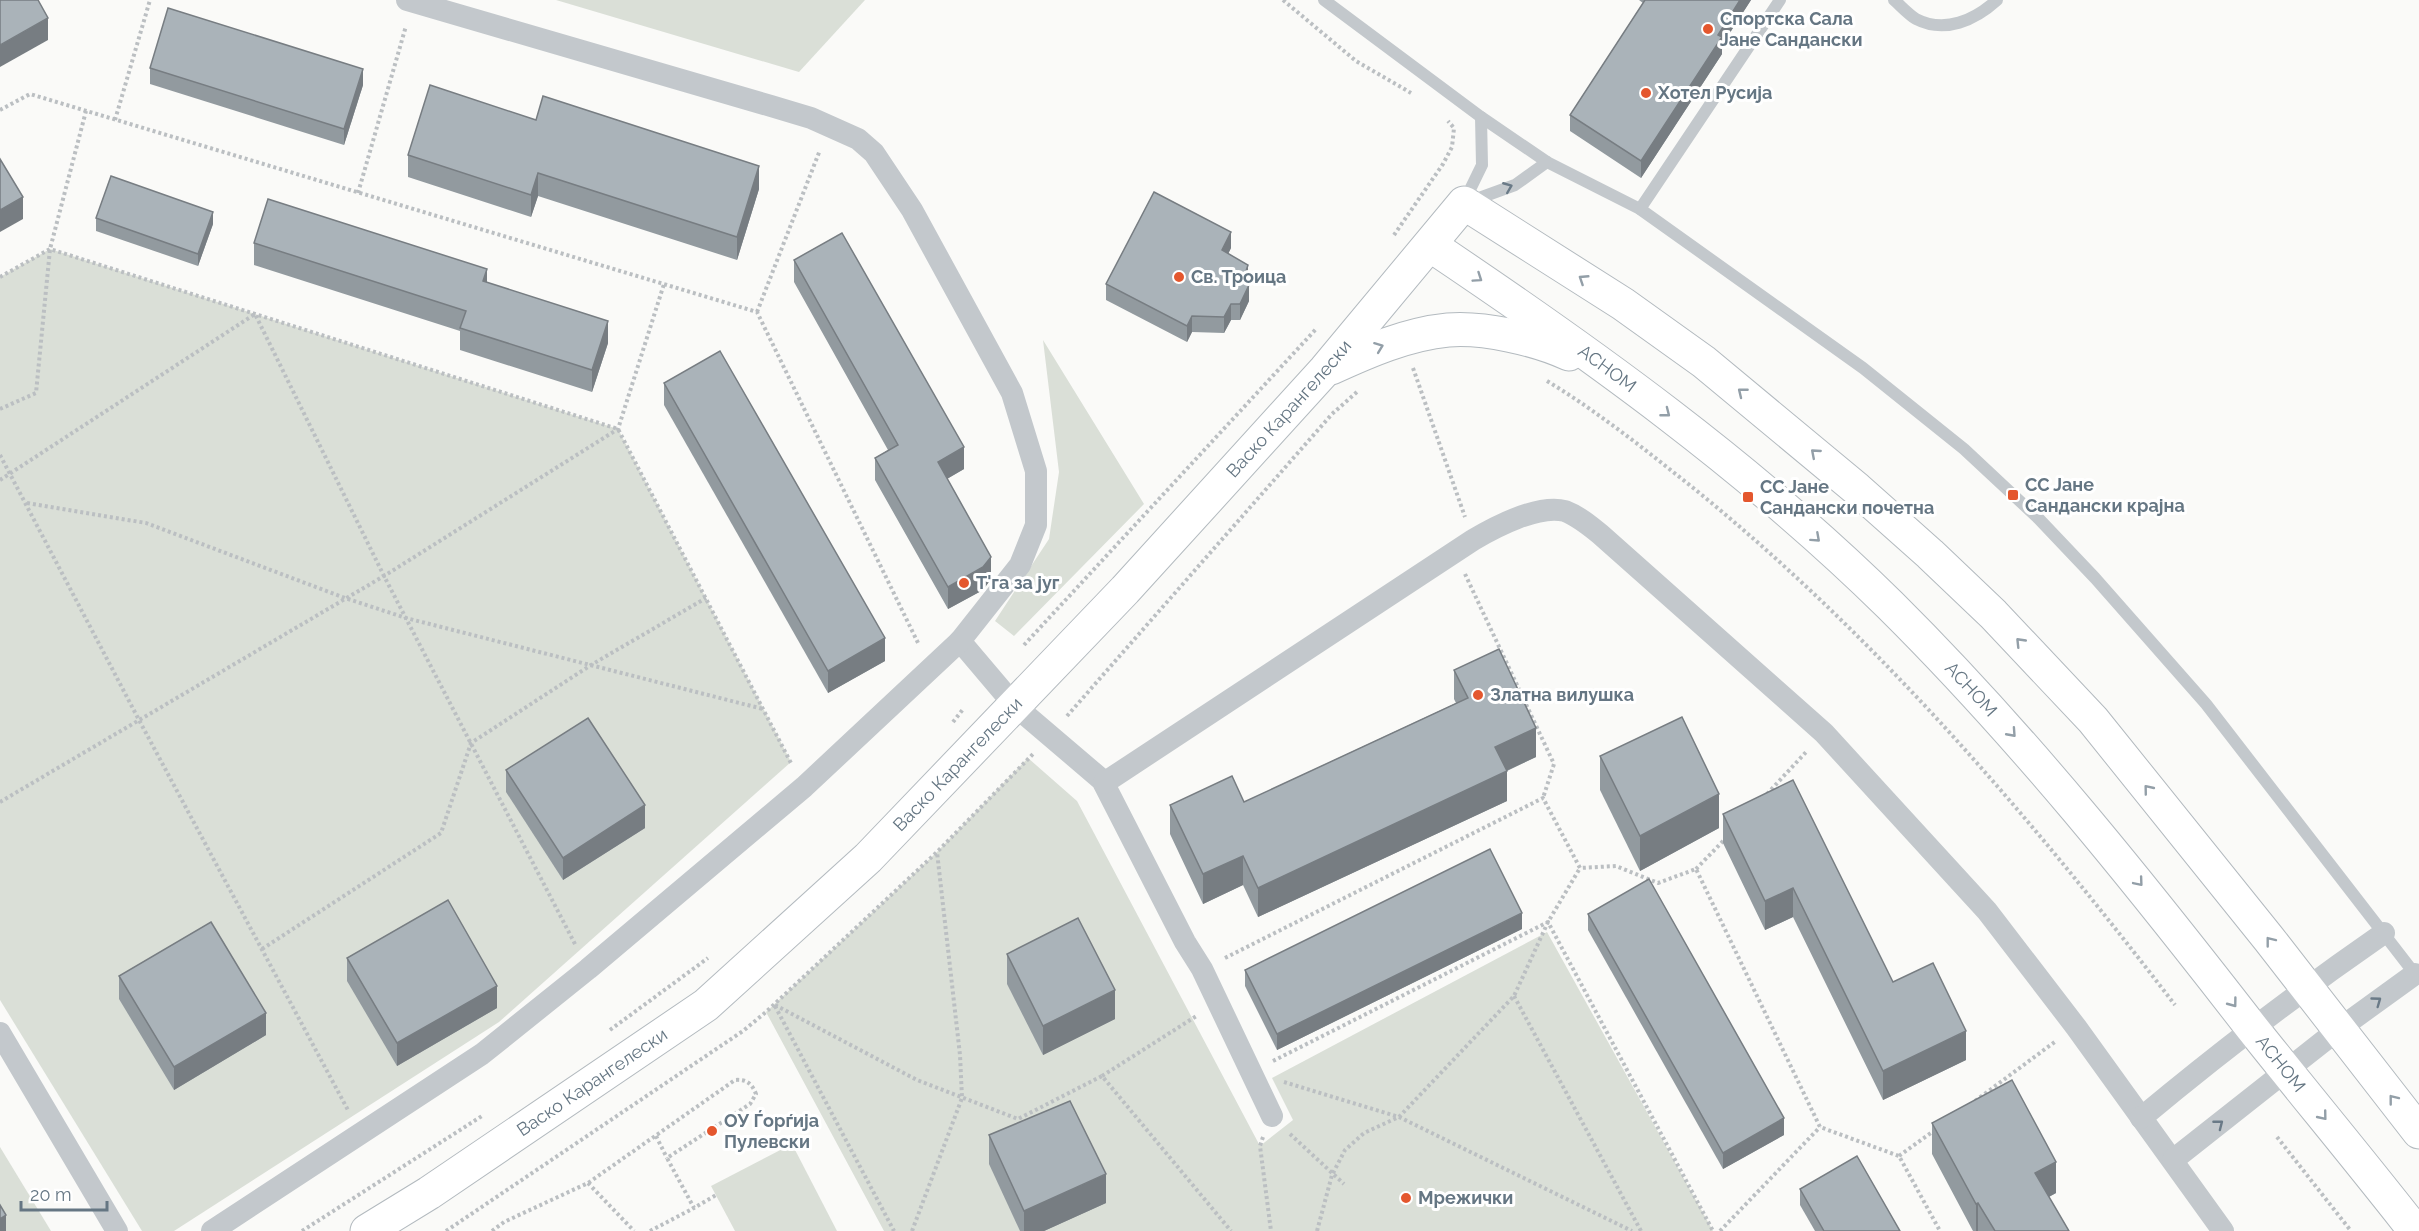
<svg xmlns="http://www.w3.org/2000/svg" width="2419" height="1231" font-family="Raleway,sans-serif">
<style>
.green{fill:#dadfd7}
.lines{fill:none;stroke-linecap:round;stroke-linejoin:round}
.secondary-casing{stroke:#b3babf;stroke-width:35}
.path{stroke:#bbbfc2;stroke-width:4;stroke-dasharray:3 3;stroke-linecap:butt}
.lane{stroke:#c3c8cc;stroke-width:12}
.street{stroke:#c3c8cc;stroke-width:22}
.secondary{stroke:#fff;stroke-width:33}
.wall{fill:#929a9f}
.shaded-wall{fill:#777d82}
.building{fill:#aab3b9;stroke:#777d82;stroke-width:1.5}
.oneway{stroke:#6a7a87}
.oneway2{stroke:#939fa8}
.poi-dot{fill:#e4572e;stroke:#fff;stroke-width:2}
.labels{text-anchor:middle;stroke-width:6;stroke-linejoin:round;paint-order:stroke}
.poi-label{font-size:18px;font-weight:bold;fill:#657683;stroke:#fff;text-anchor:start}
.street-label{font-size:18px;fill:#657683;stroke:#fff}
</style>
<rect width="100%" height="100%" fill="#fafaf8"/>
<g class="green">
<path d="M556,0h309l-66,72z"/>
<path d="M50,249l568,180 173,333 -292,260 -325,209h-32l-142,-231v-723z"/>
<path d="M1043,340l101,164 -130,132 -19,-15 54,-82 10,-67z"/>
<path d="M1028,758l49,43 183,345 33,-26 -21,-42 275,-146 166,299h-829l-118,-219 171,-160z"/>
<path d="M792,1144l45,87h-102l-24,-45z"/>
<path d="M0,1147l51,84h-51z"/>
</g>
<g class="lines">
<g class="secondary-casing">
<g id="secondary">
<path id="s1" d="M1430,245c161,108 321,223 460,360 132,131 248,276 362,423 54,68 110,135 163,203"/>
<path d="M1331,368c37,-17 76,-34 117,-38 36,-3 88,9 121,24"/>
<path id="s2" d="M367,1231l62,-38 277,-188 162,-147 257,-268 200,-220 139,-167 159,101 81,58 153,127 73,65 63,60 100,106 176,219 150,193"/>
</g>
</g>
<g class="path">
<path d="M1283,0l73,61 55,32"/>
<path d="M0,110l30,-16 727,218 162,333"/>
<path d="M115,120l35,-120"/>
<path d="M358,193l48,-167"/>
<path d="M1394,235l49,-71 9,-17 2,-19 -6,-7"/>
<path d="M0,277l50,-28 568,180 174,336"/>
<path d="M757,312l63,-162"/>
<path d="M1413,368l52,149"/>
<path d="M1547,381c53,32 101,71 150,110 183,149 335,328 478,514"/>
<path d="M0,409l36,-16 14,-144 36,-138"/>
<path d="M0,455l139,265 210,392"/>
<path d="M0,480l255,-166 129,262 192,370"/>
<path d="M27,503l119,20 199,75 61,20 357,91"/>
<path d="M1465,574l89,190 -11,34"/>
<path d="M1024,645l293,-317"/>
<path d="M1067,716l265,-302 26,-23"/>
<path d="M953,722l11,-14"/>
<path d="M1767,794l40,-43"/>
<path d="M0,802l384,-226 234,-147 46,-145"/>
<path d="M1696,869l31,-32"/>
<path d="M262,949l179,-116 30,-90 120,-78 115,-67"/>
<path d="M1225,958l318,-160 37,70 36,-2 42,17 38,-14 124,258 79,29 41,75"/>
<path d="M1514,996l127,235"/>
<path d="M775,1005l142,75 101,39 84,-43 129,155"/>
<path d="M775,1006l119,225"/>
<path d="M610,1030l98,-72"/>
<path d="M1273,1061l275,-139 165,309"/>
<path d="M1102,1076l96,-61"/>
<path d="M1284,1082l115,35 233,114"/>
<path d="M1975,1101l81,-60"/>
<path d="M1290,1134l54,50"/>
<path d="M656,1136l11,22"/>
<path d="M1263,1137l-3,9 11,85"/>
<path d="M2277,1137l74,94"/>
<path d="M1899,1156l36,-26"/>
<path d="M588,1183l46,48"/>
<path d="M302,1231l180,-115"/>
<path d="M446,1231l297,-200 23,-19 171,-160 97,-99"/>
<path d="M492,1231l12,-9 84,-39 147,-103c12,-1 17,4 21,14l-6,10 -83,54 27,50 22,-13"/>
<path d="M650,1231l44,-23"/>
<path d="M912,1231l50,-133 -2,-43 -23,-203"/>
<path d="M1317,1231l15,-56 13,-25 19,-17 35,-16 115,-121 34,-74 32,-54"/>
<path d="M1720,1231l100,-104"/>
</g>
<g class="lane">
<path d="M1324,0l157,117 66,45 93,47 223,159 101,81 75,70 56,59 111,126 212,274"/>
<path d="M1894,0c7,6 14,14 22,19 29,15 59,1 81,-19"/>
<path d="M1471,201l44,-16 32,-23"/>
<path d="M1464,202l18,-37 -1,-48"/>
<path d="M1640,209l140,-209"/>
</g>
<g class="street">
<path d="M960,641l55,65 87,74 83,162 17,27 70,147"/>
<path d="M1104,783l369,-243c22,-13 66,-36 92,-29 13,5 24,14 35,23l224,199 163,178 89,116 147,204"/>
<path d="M0,1033l117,198"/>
<path d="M2141,1118c78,-65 159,-127 243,-185"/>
<path d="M2173,1160l166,-131 76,-55"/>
<path d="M212,1231l270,-177 106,-85 216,-182 156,-146 60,-76 16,-40v-54l-24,-78 -100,-183 -38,-57 -16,-14 -47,-21 -40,-12 -364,-106"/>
</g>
<use href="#secondary" class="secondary"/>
</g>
<g class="wall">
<path d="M1639,0h112l-29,45v9l-81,124 -71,-47v-16l73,-112z"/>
<path d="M150,68l213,17 -19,60 -194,-61z"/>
<path d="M536,120l223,69 -22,71 -199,-64 -7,21 -123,-40v-22z"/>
<path d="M96,218l117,6 -15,42 -102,-35z"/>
<path d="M254,243l233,39 121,61 -16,49 -132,-42v-19l-206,-66z"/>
<path d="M1231,248l-3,6 20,27 -1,2 2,18 -9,19h-9l-7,13 -32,-1 -5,10 -81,-42v-16z"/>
<path d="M794,260l170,209 -17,10 44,100 -8,11 -35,19 -73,-129v-22l13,-8 -94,-168z"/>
<path d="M664,383l221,278 -57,32 -164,-288z"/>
<path d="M1454,670l82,87 -29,14v30l-249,116 -15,-32 -40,19 -33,-70v-29l74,-3 212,-99 -2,-4z"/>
<path d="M1600,756l119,72 -79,43 -40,-81z"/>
<path d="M506,770l139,58 -82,52 -57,-88z"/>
<path d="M1723,814l170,168 73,78 -83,40 -90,-183 -28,13 -42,-87z"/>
<path d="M1588,914l196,221 -61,34 -135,-239z"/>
<path d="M1522,929l-245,121 -32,-64v-16z"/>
<path d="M1007,954l108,65 -72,36 -36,-71z"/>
<path d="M347,958l150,50 -100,58 -50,-85z"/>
<path d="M119,976l147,59 -92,55 -55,-91z"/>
<path d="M1932,1123l124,70 -7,4 20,34h-96l-41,-77z"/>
<path d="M989,1135l117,68 -62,28h-24l-31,-67z"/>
<path d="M1800,1189l100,42h-85l-15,-26z"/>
</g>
<g class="shaded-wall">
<path d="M1740,0h11l-29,45v9l-81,124v-17l77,-126z"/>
<path d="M48,18v22l-48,27v-22z"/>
<path d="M363,69v16l-19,60v-16z"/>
<path d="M759,166v23l-22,71v-23z"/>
<path d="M538,173v23l-7,21v-22z"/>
<path d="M23,197v22l-23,13v-22z"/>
<path d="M213,212v12l-15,42v-12z"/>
<path d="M1231,232v16l-9,18v-16z"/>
<path d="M1248,265v16l-5,15v-16z"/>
<path d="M487,269v22l-4,-10z"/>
<path d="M1249,285v16l-9,19v-16z"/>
<path d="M1231,304v16l-7,13v-16z"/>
<path d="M1192,316v16l-5,10v-16z"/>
<path d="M608,321v22l-16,49v-22z"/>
<path d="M964,447v22l-26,15v-22z"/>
<path d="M991,557v22l-8,11 -35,19v-22z"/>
<path d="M885,638v23l-57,32v-22z"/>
<path d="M1536,728v29l-41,19v-29z"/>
<path d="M1507,771v30l-249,116v-29z"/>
<path d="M1719,794v34l-79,43v-35z"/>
<path d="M645,805v23l-82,52v-22z"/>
<path d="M1243,856v29l-40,19v-30z"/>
<path d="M1793,888v29l-28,13v-29z"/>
<path d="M1522,913v16l-245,121v-16z"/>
<path d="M497,986v22l-100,58v-23z"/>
<path d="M1115,990v29l-72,36v-29z"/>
<path d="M266,1013v22l-92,55v-23z"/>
<path d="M1966,1031v29l-83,40v-29z"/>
<path d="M1784,1118v17l-61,34v-16z"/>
<path d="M2056,1162v31l-21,11v-31z"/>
<path d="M1106,1174v29l-62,28h-20v-20z"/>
<path d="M1978,1203v28h-2v-27z"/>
<path d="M6,1215v16h-6v-12z"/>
</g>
<g class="building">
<path d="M0,0h38l10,18 -48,27z"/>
<path d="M1645,0h95l-22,35 4,2 -81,124 -71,-46z"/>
<path d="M168,8l195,61 -19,60 -194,-61z"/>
<path d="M430,85l106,35 7,-24 216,70 -22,71 -199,-64 -7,22 -123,-40z"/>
<path d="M0,159l23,38 -23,13z"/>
<path d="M111,176l102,36 -15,42 -102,-36z"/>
<path d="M1154,192l77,40 -9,18 26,15 -5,15 6,5 -9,19h-9l-7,13 -32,-1 -5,10 -81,-42z"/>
<path d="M268,199l219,70 -4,12 125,40 -16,49 -132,-42 6,-17 -212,-68z"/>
<path d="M842,233l122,214 -26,15 53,95 -8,10 -35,20 -73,-129 23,-13 -104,-185z"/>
<path d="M720,351l165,287 -57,33 -164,-288z"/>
<path d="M1499,649l37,79 -41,19 12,24 -249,117 -15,-32 -40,18 -33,-69 62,-29 12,26 224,-104 -14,-28z"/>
<path d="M1682,717l37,77 -79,42 -40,-80z"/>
<path d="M588,718l57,87 -82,53 -57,-88z"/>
<path d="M1793,780l100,202 40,-19 33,68 -83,40 -90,-183 -28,13 -42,-87z"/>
<path d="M1490,849l32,64 -245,121 -32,-64z"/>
<path d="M1649,879l135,239 -61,35 -135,-239z"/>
<path d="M448,900l49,86 -100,57 -50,-85z"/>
<path d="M1078,918l37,72 -72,36 -36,-72z"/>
<path d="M211,922l55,91 -92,54 -55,-91z"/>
<path d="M2012,1080l44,82 -21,11 34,58h-74l-17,-28 -2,1 -44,-81z"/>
<path d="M1070,1101l36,73 -82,37 -35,-76z"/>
<path d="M1857,1156l43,75h-76l-24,-42z"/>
<path d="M0,1205l6,10 -6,4z"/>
</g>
<defs><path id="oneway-chevron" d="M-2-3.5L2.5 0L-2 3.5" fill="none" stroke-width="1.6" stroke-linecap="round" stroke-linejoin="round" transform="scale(1.5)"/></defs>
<g class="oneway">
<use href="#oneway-chevron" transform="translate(1508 187) rotate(-22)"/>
<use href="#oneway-chevron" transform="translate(2377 1001) rotate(-36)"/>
<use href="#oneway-chevron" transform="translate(2219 1124) rotate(-38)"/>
</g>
<g class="oneway2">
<use href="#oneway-chevron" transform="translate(1478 278) rotate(34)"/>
<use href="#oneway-chevron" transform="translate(1583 279) rotate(-147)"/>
<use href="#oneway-chevron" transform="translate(1379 347) rotate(-21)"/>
<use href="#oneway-chevron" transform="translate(1742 392) rotate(-141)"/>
<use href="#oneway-chevron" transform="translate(1666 413) rotate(38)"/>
<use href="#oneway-chevron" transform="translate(1815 453) rotate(-139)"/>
<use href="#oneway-chevron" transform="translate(1816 538) rotate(42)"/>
<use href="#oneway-chevron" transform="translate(2020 642) rotate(-134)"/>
<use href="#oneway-chevron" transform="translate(2012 733) rotate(48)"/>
<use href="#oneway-chevron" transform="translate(2148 789) rotate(-129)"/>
<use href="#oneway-chevron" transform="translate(2139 882) rotate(50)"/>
<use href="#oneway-chevron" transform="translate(2270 941) rotate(-128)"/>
<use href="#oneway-chevron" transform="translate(2233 1003) rotate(53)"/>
<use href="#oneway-chevron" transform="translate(2393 1099) rotate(-128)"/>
<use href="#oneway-chevron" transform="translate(2323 1116) rotate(51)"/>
</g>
<g class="poi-dot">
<circle cx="1708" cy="29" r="6"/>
<circle cx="1646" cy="93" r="6"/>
<circle cx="1179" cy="277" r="6"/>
<rect x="2007" y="489" width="12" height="12" rx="3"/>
<rect x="1742" y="491" width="12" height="12" rx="3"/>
<circle cx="964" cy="583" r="6"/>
<circle cx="1478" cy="695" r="6"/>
<circle cx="712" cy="1131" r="6"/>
<circle cx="1406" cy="1198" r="6"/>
</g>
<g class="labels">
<g class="poi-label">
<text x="1720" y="25">Спортска Сала<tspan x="1720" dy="21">Јане Сандански</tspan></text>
<text x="1658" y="99">Хотел Русија</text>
<text x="1191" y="283">Св. Троица</text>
<text x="2025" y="491">СС Јане<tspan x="2025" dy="21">Сандански крајна</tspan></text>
<text x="1760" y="493">СС Јане<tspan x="1760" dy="21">Сандански почетна</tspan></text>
<text x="976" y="589">Т'га за југ</text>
<text x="1490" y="701">Златна вилушка</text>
<text x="724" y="1127">ОУ Ѓорѓија<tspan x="724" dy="21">Пулевски</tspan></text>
<text x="1418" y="1204">Мрежички</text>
</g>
<g class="street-label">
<text dy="6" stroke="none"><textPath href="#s1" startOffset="216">АСНОМ</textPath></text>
<text dy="6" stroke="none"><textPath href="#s2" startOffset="1242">Васко Карангелески</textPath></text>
<text dy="6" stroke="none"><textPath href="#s1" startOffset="702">АСНОМ</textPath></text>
<text dy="6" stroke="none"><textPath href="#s2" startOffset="756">Васко Карангелески</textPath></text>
<text dy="6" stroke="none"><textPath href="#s1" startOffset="1188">АСНОМ</textPath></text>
<text dy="6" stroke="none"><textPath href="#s2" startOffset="270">Васко Карангелески</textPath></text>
</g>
</g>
<path d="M21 1201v9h86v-9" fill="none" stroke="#657683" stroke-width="3"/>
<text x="30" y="1201" font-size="18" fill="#657683" stroke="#ffffff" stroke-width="4.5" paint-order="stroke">20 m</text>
</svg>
